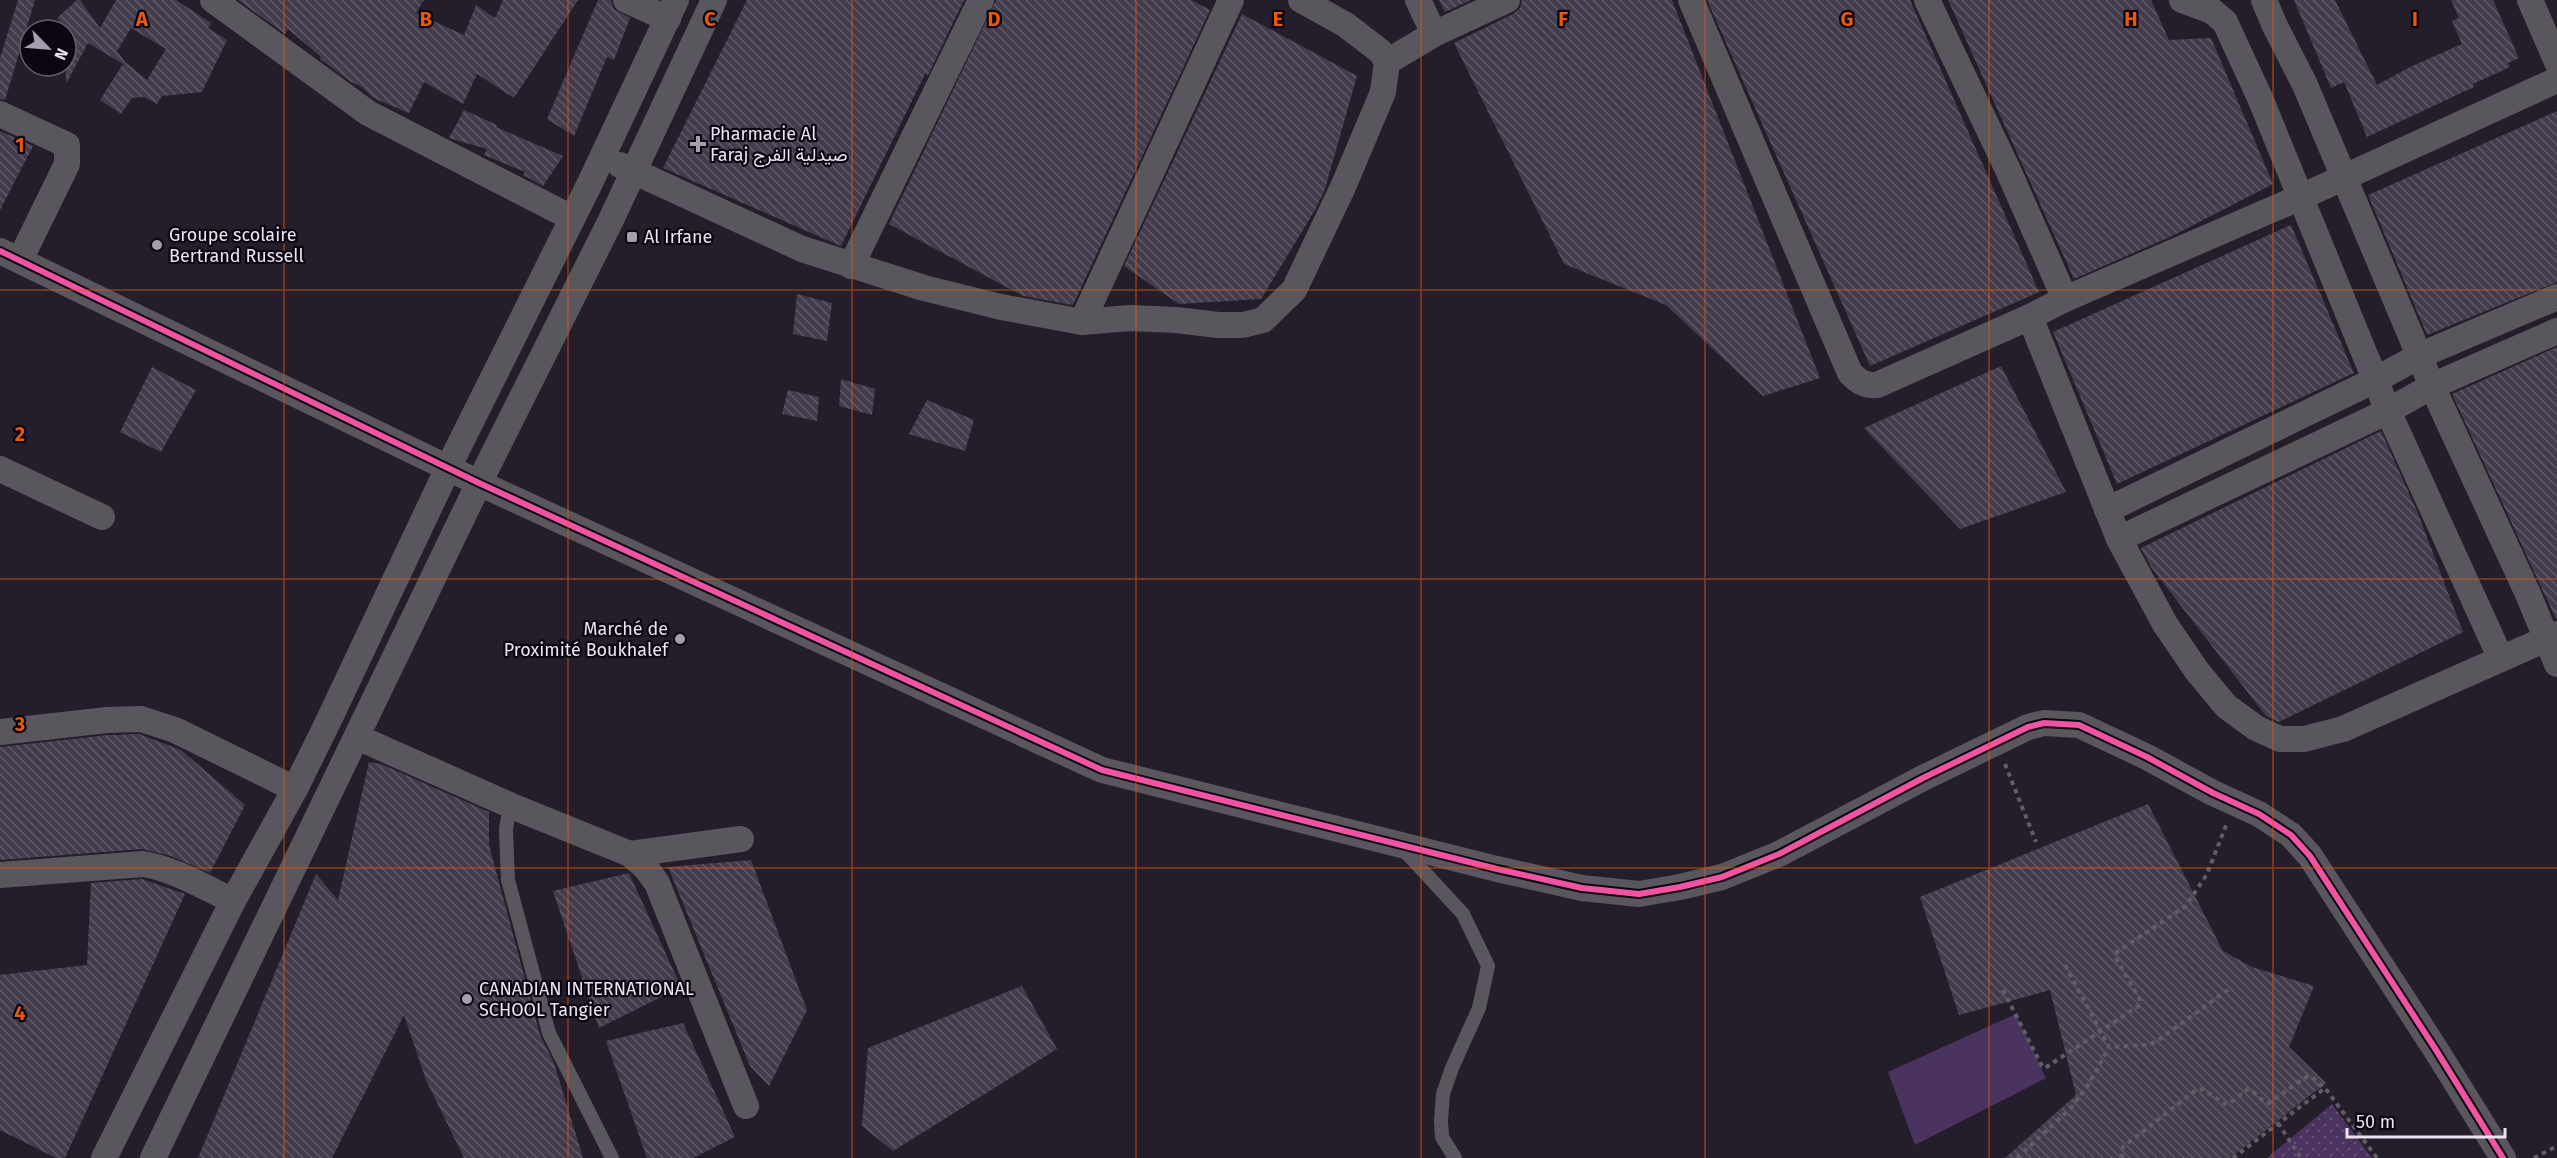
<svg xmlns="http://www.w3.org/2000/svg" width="2557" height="1158" font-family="'Fira Sans',Vazirmatn,sans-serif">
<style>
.grass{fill:url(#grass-dots)}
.pitch{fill:#4a335f}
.building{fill:url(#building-back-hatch);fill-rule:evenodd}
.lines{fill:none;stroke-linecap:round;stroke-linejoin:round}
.path{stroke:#605d64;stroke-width:4;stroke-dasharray:4.5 4.5;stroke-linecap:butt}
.lane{stroke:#5a565d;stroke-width:14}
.street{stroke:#5a565d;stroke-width:26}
.cycleway-casing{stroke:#0b0610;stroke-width:10}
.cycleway{stroke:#f153a3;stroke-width:6}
.grid{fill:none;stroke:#e8590c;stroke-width:1.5;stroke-opacity:0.55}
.poi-dot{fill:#a59ead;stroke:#0b0610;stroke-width:2}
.labels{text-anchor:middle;stroke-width:4.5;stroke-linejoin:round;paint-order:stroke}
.poi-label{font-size:18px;fill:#ebe3f3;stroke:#0b0610;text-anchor:start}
.grid-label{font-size:20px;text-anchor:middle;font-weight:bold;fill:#e8590c;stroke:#0b0610;stroke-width:4.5;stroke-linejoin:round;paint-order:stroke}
</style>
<defs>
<pattern id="grass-dots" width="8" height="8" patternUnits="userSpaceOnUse" patternTransform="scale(1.5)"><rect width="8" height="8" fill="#4a335f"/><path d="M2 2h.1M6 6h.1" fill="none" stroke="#645076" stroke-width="1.8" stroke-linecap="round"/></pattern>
<pattern id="building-back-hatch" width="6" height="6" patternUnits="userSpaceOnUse" patternTransform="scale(1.5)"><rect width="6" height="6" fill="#443c4c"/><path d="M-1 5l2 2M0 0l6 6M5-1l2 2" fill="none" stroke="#5f5866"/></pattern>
</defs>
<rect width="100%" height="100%" fill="#241e2a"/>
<path class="grass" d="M2332,1104l40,54h-105z"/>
<path class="pitch" d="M2016,1014l30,64 -131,67 -27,-73z"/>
<g class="building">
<path d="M18,0h17l-30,100 -5,-1v-41z"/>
<path d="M77,0h3l20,28 16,-28h60l35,23 -3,5 19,12 -25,52 -40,4 -5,8 -13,-7 -12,1 -11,16 -21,-14 23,-36 -35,-21 -22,41v-54l-9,-12zM131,28l35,21 -19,31 -22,-18 -8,-11z"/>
<path d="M238,0h186l-8,13 48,22 12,-30 19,13 8,-18h75l-64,98 -37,-24 -14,30 -39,-22 -15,31 -36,-15 -11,-11 -11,-5 -31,-23 1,-2 -33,-28 -3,5z"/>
<path d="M598,0h13l3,9 16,9 -16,42 -7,-3 -33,79 -27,-17z"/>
<path d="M747,0h217l-36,75 -3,-1 -84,172 -178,-78z"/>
<path d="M996,0h195l19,10 -137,295 -50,-9 -134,-72z"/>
<path d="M1439,0h32l-26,12z"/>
<path d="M1522,0h150l148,378 -57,18 -97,-91 -102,-41 -110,-221 59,-29 7,-6z"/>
<path d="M1707,0h203l129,292 -169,74z"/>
<path d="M1948,0h203l18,40 42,-2 62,146 -101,52 -98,43z"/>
<path d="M2294,0h41l42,85 33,-18 52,-23 -10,-23 7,-3 -8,-18h42l26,58 -11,5 2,4 -37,17 1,3 -107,50 -23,-55 -13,6z"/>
<path d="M1242,14l115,62 -32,113 -10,21 -54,89 -82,5 -55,-38z"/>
<path d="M464,110l33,15 -1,2 67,29 -20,30 -20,-11 2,-3 -41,-17 3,-6 -38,-11z"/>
<path d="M2557,111v171l-130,53 -59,-140z"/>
<path d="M0,131l33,15 -33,64z"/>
<path d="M2291,225l63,148 -237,111 -64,-152z"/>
<path d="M797,294l35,9 -5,38 -34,-7z"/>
<path d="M2557,347v272h-1l-104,-225z"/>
<path d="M2001,366l65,126 -106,37 -96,-101z"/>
<path d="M152,367l44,23 -35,62 -41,-20z"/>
<path d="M841,379l34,10 -3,26 -33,-9z"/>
<path d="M788,390l31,7 -2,24 -35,-7z"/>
<path d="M927,400l47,20 -9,31 -56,-17z"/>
<path d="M2381,431l36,80 46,121 -184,90 -13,-6 -115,-149 -10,-19z"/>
<path d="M139,734l42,16 64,55 -35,68 -39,-17 -29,-7 -142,11v-113l108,-12z"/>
<path d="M369,762l12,2 108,48v33l51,190 14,28 29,95h-119l-38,-78 -22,-65 -72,143h-134l118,-284 22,26z"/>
<path d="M2148,804l75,147 29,16 62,19 -25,61 37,36 -96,75h-225l71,-63 -26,-105 -91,25 -39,-118z"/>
<path d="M751,860l56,150 -38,76 -19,-20 -82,-199z"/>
<path d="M629,873l52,114 -82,41 -46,-137z"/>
<path d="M142,879l43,15 -120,264h-9l-56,-28v-155l87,-10 4,-82z"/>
<path d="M1022,986l35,63 -164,102 -31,-25 6,-78z"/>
<path d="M683,1023l52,114 -42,21h-46l-41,-117z"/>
</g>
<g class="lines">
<g class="path">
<path d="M2005,764l31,78"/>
<path d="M2065,965l44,82 39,-2 9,-4 75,-54"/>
<path d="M2003,990l39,76 3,2 95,-63v-5l-25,-43 2,-5 69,-46 21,-32 20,-51"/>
<path d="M2278,1123l23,35"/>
<path d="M2017,1158l54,-50 18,-24 20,-37"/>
<path d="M2123,1158l-2,-5 2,-6 72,-56 7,-2 23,15 5,-1 18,-14c9,3 12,13 21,14l37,-26h6l13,11"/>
<path d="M2233,1158l92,-70 52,70"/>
<path d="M2534,1158l23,-12"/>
</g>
<g class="lane">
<path d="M514,807l-6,10 -2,12 2,51 41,153 63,125"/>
<path d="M1402,848l61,66 25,52 -9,42 -27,60 -9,26 -2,27 1,16 13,21"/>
</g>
<g class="street">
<path d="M213,0l155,113 204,105"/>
<path d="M626,0l42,19"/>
<path d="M1418,0l16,34"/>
<path d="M1691,0l159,373c9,9 15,13 27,12l153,-68 35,-18 236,-102 256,-117"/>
<path d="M1927,0l81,170 57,129"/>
<path d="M2182,0l30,11 13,11 35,76 128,313 113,248"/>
<path d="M2264,0l10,24 31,61 127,301 96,208 29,70"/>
<path d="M2530,0l27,62"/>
<path d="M1387,62l47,-28 73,-34"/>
<path d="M0,114l67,31v19l-47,96"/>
<path d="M620,165l182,84 122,39 77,19 81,15 48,-4 46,2 42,5h25l20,-5 31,-30 49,-103 40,-95 4,-30 -6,-10 -35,-27 -45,-25"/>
<path d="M0,251l479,232 623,287 395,99 85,19 57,6 41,-7 42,-10 57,-23 144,-76 105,-51 16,-4 35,2 68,32 66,36 46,21 32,21 19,21 126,194 67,108"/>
<path d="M851,266l130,-266"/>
<path d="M2030,317l89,222 46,85 32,47 29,35 30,22 24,11h24l39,-10 214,-95"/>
<path d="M1082,322l149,-322"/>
<path d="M0,469l102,48"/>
<path d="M2107,510l268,-130 46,-25 136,-58"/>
<path d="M2119,539l269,-128 44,-25 125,-55"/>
<path d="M0,732l107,-12 34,-1 34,11 120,59"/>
<path d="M357,737l157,70 116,47 16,14 11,15 89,223"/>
<path d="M630,854l111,-15"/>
<path d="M0,875l143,-11c31,5 61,23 90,37"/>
<path d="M104,1158l129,-257 62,-112 32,-65 121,-256 142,-285 86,-183"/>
<path d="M153,1158l326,-675 131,-261 104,-222"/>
</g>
<g class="cycleway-casing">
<path id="cycleway" d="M0,251l479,232 623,287 395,99 85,19 57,6 41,-7 42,-10 57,-23 144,-76 105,-51 16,-4 35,2 68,32 66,36 46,21 32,21 19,21 126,194 67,108"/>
</g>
<use href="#cycleway" class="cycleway"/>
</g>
<path class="grid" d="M284,0v1158M568,0v1158M852,0v1158M1136,0v1158M1421,0v1158M1705,0v1158M1989,0v1158M2273,0v1158M0,290h2557M0,579h2557M0,868h2557"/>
<g class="poi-dot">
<path d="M695 135h6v6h6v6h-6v6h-6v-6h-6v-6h6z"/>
<rect x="626" y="231" width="12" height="12" rx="3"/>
<circle cx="157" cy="245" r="6"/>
<circle cx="680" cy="639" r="6"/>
<circle cx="467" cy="999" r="6"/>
</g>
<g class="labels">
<g class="poi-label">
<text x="710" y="140">Pharmacie Al<tspan x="710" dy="21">Faraj صيدلية الفرج</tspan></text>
<text x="169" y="241">Groupe scolaire<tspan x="169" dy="21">Bertrand Russell</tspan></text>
<text x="644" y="243">Al Irfane</text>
<text x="668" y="635" text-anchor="end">Marché de<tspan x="668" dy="21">Proximité Boukhalef</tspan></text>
<text x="479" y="995">CANADIAN INTERNATIONAL<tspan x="479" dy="21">SCHOOL Tangier</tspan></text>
</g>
</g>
<g class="grid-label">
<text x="142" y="26">A</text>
<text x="426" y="26">B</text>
<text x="710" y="26">C</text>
<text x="994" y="26">D</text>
<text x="1278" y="26">E</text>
<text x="1563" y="26">F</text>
<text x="1847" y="26">G</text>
<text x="2131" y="26">H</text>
<text x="2415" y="26">I</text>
<text x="20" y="152">1</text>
<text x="20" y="441">2</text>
<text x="20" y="731">3</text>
<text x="20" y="1020">4</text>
</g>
<g transform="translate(48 48) rotate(115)"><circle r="28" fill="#0b0610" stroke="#655e6b" stroke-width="1.5"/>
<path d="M0-4.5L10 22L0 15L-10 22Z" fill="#a59ead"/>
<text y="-9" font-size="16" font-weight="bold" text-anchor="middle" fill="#ebe3f3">N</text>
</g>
<path d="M2347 1128v9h158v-9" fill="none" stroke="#ebe3f3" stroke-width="3"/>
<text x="2356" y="1128" font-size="18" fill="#ebe3f3" stroke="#0b0610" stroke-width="4.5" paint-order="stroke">50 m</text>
</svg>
